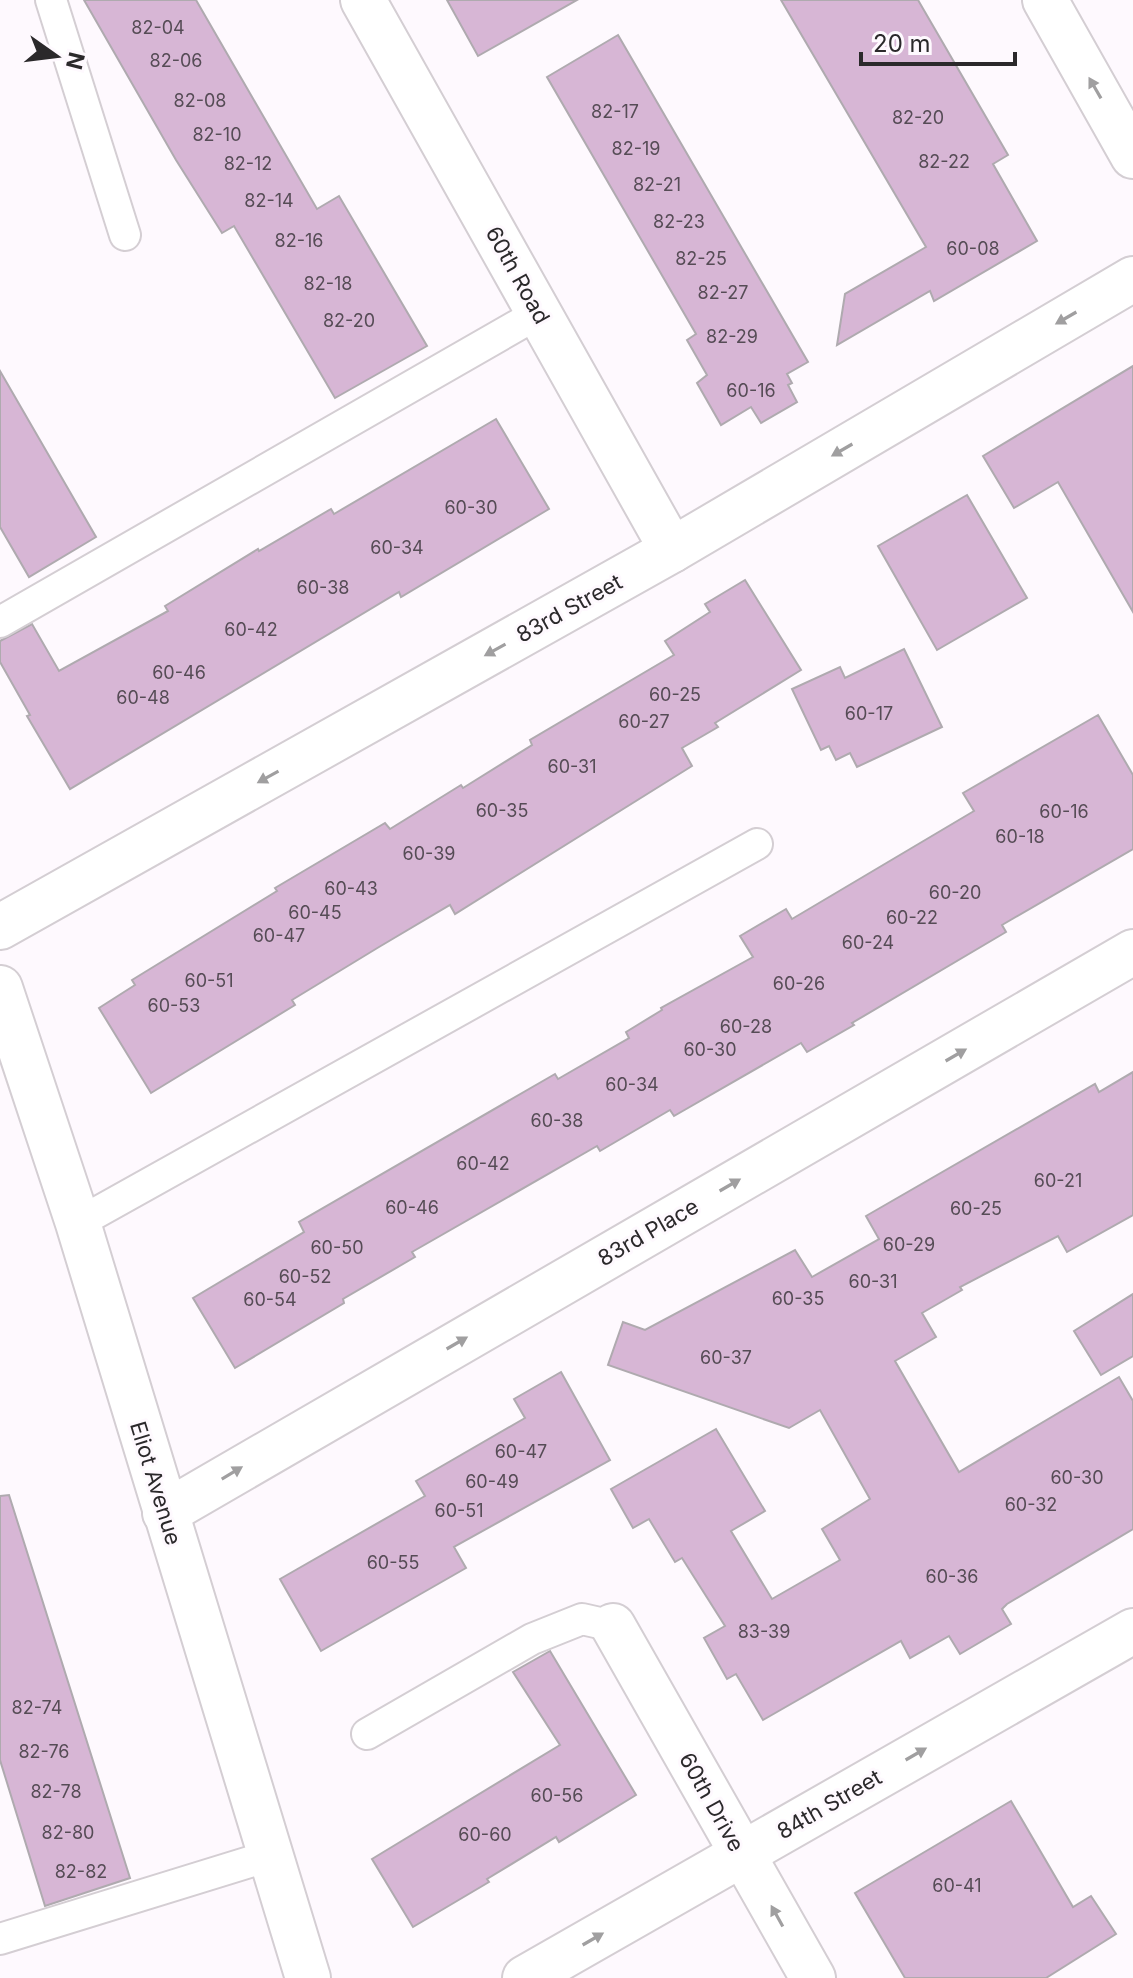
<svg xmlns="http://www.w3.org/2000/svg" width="1133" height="1978" font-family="Inter,sans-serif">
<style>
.building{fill:#d7b6d5;stroke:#afaaaf;stroke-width:2}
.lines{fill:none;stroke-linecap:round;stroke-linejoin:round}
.service-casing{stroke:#d4ced3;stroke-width:34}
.minor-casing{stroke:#d4ced3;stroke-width:48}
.service{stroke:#fff;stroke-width:30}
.minor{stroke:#fff;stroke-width:44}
.oneway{fill:#a09fa0}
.labels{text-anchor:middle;stroke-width:6;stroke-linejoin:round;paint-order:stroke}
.number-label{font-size:18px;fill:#564c56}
.street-label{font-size:22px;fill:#2b292b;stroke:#fef9fe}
</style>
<rect width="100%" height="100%" fill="#fef9fe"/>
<g class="building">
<path d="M84,0h112l121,209 22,-13 88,150 -92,52 -101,-172 -12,7 -46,-73z"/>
<path d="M447,0h130l-99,56z"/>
<path d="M781,0h137l90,155 -15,9 44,77 -103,60 -4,-10 -93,54 8,-51 81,-47z"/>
<path d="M618,35l190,327 -21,12 5,9 -4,2 9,17 -36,21 -10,-16 -30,18 -24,-42 10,-8 -20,-35 9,-6 -149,-257z"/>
<path d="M1133,366v246l-75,-130 -44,26 -31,-52z"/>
<path d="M0,371l96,166 -67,40 -29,-50z"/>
<path d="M496,419l53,90 -148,88 -2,-5 -329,197 -43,-73 3,-1 -30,-53v-21l32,-17 27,47 109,-60 -3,-5 93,-57 1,2 72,-42 3,5z"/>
<path d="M967,495l60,103 -90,52 -59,-104z"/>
<path d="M745,580l56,90 -86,53 3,4 -36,21 10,18 -237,148 -5,-9 -71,42 -87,53 3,5 -144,88 -52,-85 36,-23 -3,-5 145,-89 -2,-3 110,-65 5,6 71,-44 2,3 69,-43 -2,-5 144,-85 -9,-14 45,-29 -5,-8z"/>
<path d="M904,649l38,78 -85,40 -7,-14 -14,7 -7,-14 -8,4 -29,-61 48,-22 5,11z"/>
<path d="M1098,715l35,60v74l-131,76 4,7 -154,91 2,2 -47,27 -6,-9 -127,73 -4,-6 -70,41 -3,-5 -185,106 3,5 -72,42 1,4 -109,65 -42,-70 111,-66 -5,-10 256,-148 3,5 71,-41 -3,-6 36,-22 -1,-2 92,-51 -13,-21 46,-27 6,10 182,-108 -11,-18z"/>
<path d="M1133,1072v143l-66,37 -9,-16 -98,51 2,3 -40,23 14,24 -41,24 64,111 160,-95 14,24v128l-126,75 -5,5 9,15 -51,30 -11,-18 -39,22 -9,-17 -138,79 -27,-46 -9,5 -23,-41 21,-12 -43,-68 -7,4 -26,-43 -16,9 -22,-39 105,-60 49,82 -34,20 41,68 68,-39 -18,-31 48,-30 -50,-89 -31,18 -181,-63 15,-43 22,8 150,-80 17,27 67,-38 -13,-23 229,-132 4,8z"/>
<path d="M1133,1294v62l-32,19 -27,-44z"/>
<path d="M561,1372l49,88 -156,87 12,21 -145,83 -41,-72 145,-83 -9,-15 109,-63 -11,-19z"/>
<path d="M9,1495l121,383 -85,28 -45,-146v-264z"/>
<path d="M550,1651l86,144 -77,47 -3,-5 -69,42 2,3 -76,45 -41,-68 188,-114 -47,-73z"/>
<path d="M1011,1801l62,106 18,-11 25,38 -70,44h-141l-50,-85z"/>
</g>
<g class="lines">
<g class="service-casing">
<g id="service">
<path d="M51,0l74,235"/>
<path d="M0,622l539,-309"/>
<path d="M78,1223l679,-379"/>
<path d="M367,1734l165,-95 50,-20 31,7"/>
<path d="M0,1939l272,-84"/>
</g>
</g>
<g class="minor-casing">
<g id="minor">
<path d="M363,0l309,550"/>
<path d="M1045,0l88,156"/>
<path d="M0,927l672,-377 461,-271"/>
<path d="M0,988l78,235 230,755"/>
<path d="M165,1513l968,-561"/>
<path d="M613,1626l200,352"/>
<path d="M525,1978l608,-347"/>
</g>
</g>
<use href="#service" class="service"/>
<use href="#minor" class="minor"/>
</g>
<defs><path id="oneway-solid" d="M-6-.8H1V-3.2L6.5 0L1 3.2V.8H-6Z" transform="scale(2)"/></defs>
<g class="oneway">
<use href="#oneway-solid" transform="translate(1095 88) rotate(-120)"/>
<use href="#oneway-solid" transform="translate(1066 318) rotate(150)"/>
<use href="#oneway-solid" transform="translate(842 450) rotate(150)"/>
<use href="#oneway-solid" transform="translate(495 650) rotate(151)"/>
<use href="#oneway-solid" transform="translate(268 777) rotate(151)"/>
<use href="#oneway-solid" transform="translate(956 1055) rotate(-30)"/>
<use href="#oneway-solid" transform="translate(730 1185) rotate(-30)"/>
<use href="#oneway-solid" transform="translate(457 1343) rotate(-30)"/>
<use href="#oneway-solid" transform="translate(232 1473) rotate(-31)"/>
<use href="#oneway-solid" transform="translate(916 1754) rotate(-30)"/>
<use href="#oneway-solid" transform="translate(777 1916) rotate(-119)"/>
<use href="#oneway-solid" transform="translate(593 1939) rotate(-30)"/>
</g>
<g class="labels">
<g class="number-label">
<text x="158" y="34">82-04</text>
<text x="176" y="67">82-06</text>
<text x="200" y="107">82-08</text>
<text x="615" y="118">82-17</text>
<text x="918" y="124">82-20</text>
<text x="217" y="141">82-10</text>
<text x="636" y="155">82-19</text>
<text x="944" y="168">82-22</text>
<text x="248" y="170">82-12</text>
<text x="657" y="191">82-21</text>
<text x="269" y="207">82-14</text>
<text x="679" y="228">82-23</text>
<text x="299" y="247">82-16</text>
<text x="973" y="255">60-08</text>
<text x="701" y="265">82-25</text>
<text x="328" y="290">82-18</text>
<text x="723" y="299">82-27</text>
<text x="349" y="327">82-20</text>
<text x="732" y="343">82-29</text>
<text x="751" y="397">60-16</text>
<text x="471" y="514">60-30</text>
<text x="397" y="554">60-34</text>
<text x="323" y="594">60-38</text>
<text x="251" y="636">60-42</text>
<text x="179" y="679">60-46</text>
<text x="675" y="701">60-25</text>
<text x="143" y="704">60-48</text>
<text x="869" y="720">60-17</text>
<text x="644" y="728">60-27</text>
<text x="572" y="773">60-31</text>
<text x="502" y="817">60-35</text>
<text x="1064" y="818">60-16</text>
<text x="1020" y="843">60-18</text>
<text x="429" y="860">60-39</text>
<text x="351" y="895">60-43</text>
<text x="955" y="899">60-20</text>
<text x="315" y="919">60-45</text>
<text x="912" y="924">60-22</text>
<text x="279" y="942">60-47</text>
<text x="868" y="949">60-24</text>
<text x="209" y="987">60-51</text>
<text x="799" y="990">60-26</text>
<text x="174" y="1012">60-53</text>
<text x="746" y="1033">60-28</text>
<text x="710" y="1056">60-30</text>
<text x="632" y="1091">60-34</text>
<text x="557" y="1127">60-38</text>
<text x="483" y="1170">60-42</text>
<text x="1058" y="1187">60-21</text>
<text x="412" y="1214">60-46</text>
<text x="976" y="1215">60-25</text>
<text x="909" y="1251">60-29</text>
<text x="337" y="1254">60-50</text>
<text x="305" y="1283">60-52</text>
<text x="873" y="1288">60-31</text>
<text x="798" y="1305">60-35</text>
<text x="270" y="1306">60-54</text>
<text x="726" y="1364">60-37</text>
<text x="521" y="1458">60-47</text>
<text x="1077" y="1484">60-30</text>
<text x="492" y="1488">60-49</text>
<text x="1031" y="1511">60-32</text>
<text x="459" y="1517">60-51</text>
<text x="393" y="1569">60-55</text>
<text x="952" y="1583">60-36</text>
<text x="764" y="1638">83-39</text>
<text x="37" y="1714">82-74</text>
<text x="44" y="1758">82-76</text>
<text x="56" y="1798">82-78</text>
<text x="557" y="1802">60-56</text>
<text x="68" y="1839">82-80</text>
<text x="485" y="1841">60-60</text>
<text x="81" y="1878">82-82</text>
<text x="957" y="1892">60-41</text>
</g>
<g class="street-label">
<text transform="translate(518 275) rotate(61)" y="8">60th Road</text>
<text transform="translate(569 608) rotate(-29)" y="8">83rd Street</text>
<text transform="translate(648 1232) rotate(-30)" y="8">83rd Place</text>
<text transform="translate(156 1483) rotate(73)" y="8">Eliot Avenue</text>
<text transform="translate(712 1802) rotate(61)" y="8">60th Drive</text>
<text transform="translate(829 1804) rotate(-30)" y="8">84th Street</text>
</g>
</g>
<g transform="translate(56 56) rotate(104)" stroke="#fef9fe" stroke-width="6" paint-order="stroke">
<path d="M0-6L14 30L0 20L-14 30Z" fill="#2b292b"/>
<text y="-12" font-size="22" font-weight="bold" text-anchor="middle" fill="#2b292b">N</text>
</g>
<path d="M861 52v12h154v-12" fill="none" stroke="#2b292b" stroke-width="4"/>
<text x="873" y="52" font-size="24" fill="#2b292b" stroke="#fef9fe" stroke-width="6" paint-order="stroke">20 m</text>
</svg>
